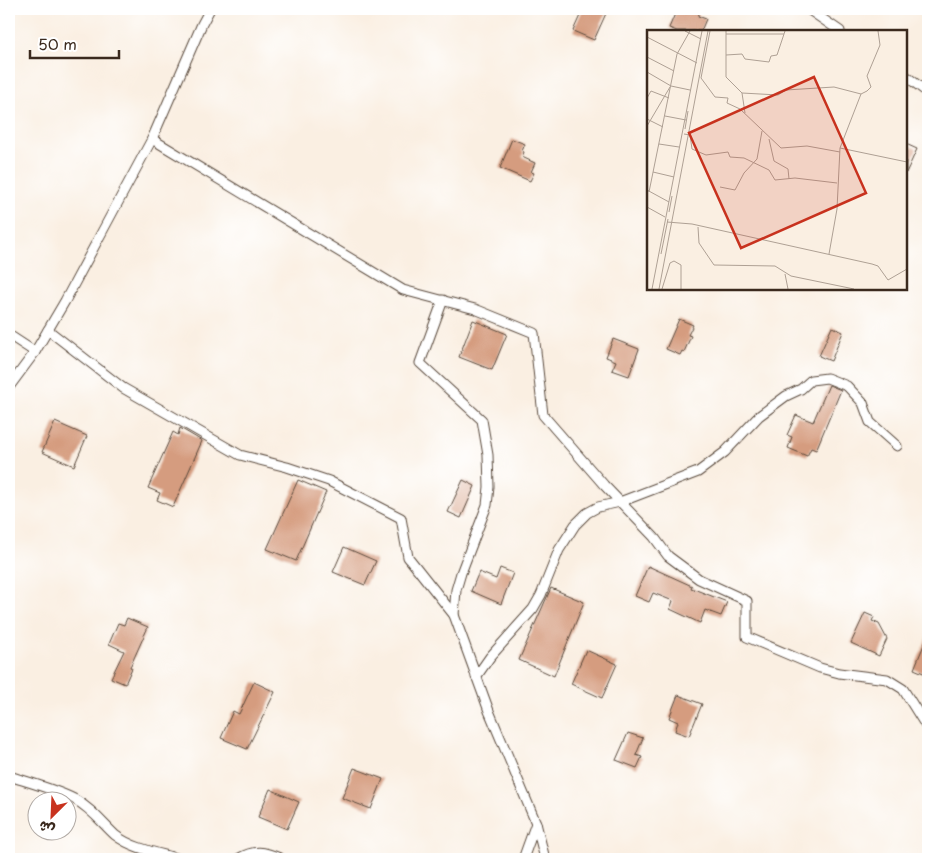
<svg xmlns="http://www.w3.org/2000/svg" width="937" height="868" font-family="'Playpen Sans','Playpen Sans Arabic',sans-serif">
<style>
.building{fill:#d59c7f}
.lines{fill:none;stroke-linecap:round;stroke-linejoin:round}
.street-casing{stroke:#58483b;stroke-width:11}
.street{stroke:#fff;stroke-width:9}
.inset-road{fill:none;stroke:#aea094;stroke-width:1}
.view{fill:#c8321e;fill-opacity:0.15;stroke:#c8321e;stroke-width:2.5}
.inset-edge{fill:none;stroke:#3b2a1e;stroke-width:2.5}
</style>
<rect width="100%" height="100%" fill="#fff"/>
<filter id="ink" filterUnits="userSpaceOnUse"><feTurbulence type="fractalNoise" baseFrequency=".02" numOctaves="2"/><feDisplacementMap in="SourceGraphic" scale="10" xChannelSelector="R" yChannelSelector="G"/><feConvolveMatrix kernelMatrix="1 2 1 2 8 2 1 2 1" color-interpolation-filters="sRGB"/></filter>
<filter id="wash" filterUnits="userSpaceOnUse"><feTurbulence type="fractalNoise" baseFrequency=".0096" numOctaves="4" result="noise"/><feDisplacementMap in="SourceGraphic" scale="20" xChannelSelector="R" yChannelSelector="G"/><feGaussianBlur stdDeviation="1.12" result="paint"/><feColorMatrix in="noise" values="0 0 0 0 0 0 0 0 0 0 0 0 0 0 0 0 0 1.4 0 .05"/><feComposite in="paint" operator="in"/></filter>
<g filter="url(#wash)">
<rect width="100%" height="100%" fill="#faefe2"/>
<g id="blocks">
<g class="building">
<path d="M583,9h25l-14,31 -21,-9z"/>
<path d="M677,9h17l6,3 -2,4 8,3 -5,12h-24l-8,-3z"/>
<path d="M512,139l13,5 -3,7 2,1 -2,5 13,6 -4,9 3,1 -4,8 -30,-13z"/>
<path d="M906,144l11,5 -11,24z"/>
<path d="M679,319l14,6 -5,10 3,1 -7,16 -2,-1 -2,4 -14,-6z"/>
<path d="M473,320l34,14 -15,36 -33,-13z"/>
<path d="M832,327l11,5 -12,29 -12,-5z"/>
<path d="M613,339l26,10 -10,27 -17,-6 4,-9 -10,-4z"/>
<path d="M829,385l12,5 -25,60 -5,-2 -4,8 -19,-8 4,-11 -5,-2 9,-20 17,7z"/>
<path d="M55,422l32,14 -13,30 -32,-14z"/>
<path d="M180,428l22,13 -29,66 -16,-7 3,-7 -12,-5 25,-56 5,3z"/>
<path d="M298,480l28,12 -30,69 -29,-12z"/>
<path d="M463,480l12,6 -14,32 -13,-6z"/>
<path d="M344,547l32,14 -11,24 -32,-13z"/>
<path d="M648,566l44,20 -1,2 36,14 -6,14 -16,-6 -5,13 -30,-14 3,-8 -20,-8 -4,9 -14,-6z"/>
<path d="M500,568l13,5 -12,31 -30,-13 8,-19 17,7z"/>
<path d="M551,588l33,14 -30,74 -35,-16z"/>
<path d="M865,613l9,4 -2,4 7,3 8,15 -8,17 -28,-13z"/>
<path d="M127,618l21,9 -18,40 2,1 -7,16 -14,-6 13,-27 -15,-7 9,-21 6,2z"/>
<path d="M928,635v40l-14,-6z"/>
<path d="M586,650l31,14 -15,34 -31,-14z"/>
<path d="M254,682l21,10 -28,57 -26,-11 12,-27 6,3z"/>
<path d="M678,695l24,9 -13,32 -14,-5 3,-9 -9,-4z"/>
<path d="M628,733l15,5 -7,17 6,2 -5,11 -21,-8z"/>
<path d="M354,768l29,11 -12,30 -29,-11z"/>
<path d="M270,789l29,13 -12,27 -29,-12z"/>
</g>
</g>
</g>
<g filter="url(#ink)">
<use href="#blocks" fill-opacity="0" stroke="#58483b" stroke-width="1"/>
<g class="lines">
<g class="street-casing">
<g id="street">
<path d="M808,9l32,22"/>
<path d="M906,76l22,17"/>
<path d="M152,139l251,151 72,19 59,24 9,82 61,70 50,52 14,19 31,23 48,22v36l73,31 19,5 48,6 16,10 25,40"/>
<path d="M443,300l-23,63 62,57 6,35 1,32 -2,18 -26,68 -5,17 -2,25"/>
<path d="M48,330l75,58 117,67 47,12 42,14 72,37 7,39 46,58 35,96 47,112 9,36"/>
<path d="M9,335l26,17"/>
<path d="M9,387l26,-35 30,-51 37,-69 50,-93 50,-115 8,-15"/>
<path d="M476,677l14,-20 43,-48 8,-14 18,-45 16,-25 12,-12 11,-6 22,-5 78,-30 27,-20 34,-36 27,-20 15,-7 10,-9 16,-2 20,8 16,17 7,19 27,24"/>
<path d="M9,776c22,7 45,13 65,23 17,9 28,24 41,36 18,14 44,18 65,24"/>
<path d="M238,859c16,-10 26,-8 44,0"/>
<path d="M523,859l13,-36"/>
</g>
</g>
<use href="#street" class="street"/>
</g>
</g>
<g transform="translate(647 30)">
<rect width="260" height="260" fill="#faefe2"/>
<path class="inset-road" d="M38,1l16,8M63,1l-9,47 14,19 13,1 -1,5 13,6 41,39 26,-2 33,6M79,1v46l16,16 3,20M79,4h58M0,7l50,26M79,25l16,-1 3,5 24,3 2,-6 6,-1 8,-24M0,27l27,14M0,42l24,14 19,4M95,63l36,2 8,-5 48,-3 27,7 6,-3 4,-4 -4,-11 13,-31 -2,-14M0,68l4,-7 18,7M18,86l21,4M0,89l16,8M0,96l23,-39M38,99l3,-18M37,104l6,1 2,14 14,6 22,-3 2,5 14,1 25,12 6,10 20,-2 42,5M122,109l5,22 14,8 1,10M12,114l20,3M193,118l67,14M6,142l21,5M73,157l15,3 9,-17 13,-14 5,-28M0,160l22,12M2,162l28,-138 13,-23M0,177l18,10M22,182l3,-16M20,192l25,2 180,40 6,2 10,14 19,-11M51,197l1,16 15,22 61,1 16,10 63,13M14,224l7,-35M182,224l8,-45 3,-61 21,-54M138,244l3,15M5,259l50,-258M12,259l49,-258M15,259l8,-26 4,-2 7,4v24"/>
<path class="view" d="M167,47l52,116 -125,55 -52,-115z"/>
<rect width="260" height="260" class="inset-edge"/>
</g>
<rect width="937" height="868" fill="none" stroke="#fff" stroke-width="30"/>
<g transform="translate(52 816) rotate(204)"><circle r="24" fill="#ffffff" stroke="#b1aaa5"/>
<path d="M0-4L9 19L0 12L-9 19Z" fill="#c8321e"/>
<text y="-8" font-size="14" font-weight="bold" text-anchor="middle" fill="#3b2a1e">ش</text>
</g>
<path d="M30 50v8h89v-8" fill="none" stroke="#3b2a1e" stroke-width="2.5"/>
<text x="38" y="50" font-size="15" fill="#3b2a1e" stroke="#ffffff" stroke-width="4" paint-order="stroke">50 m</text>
</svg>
